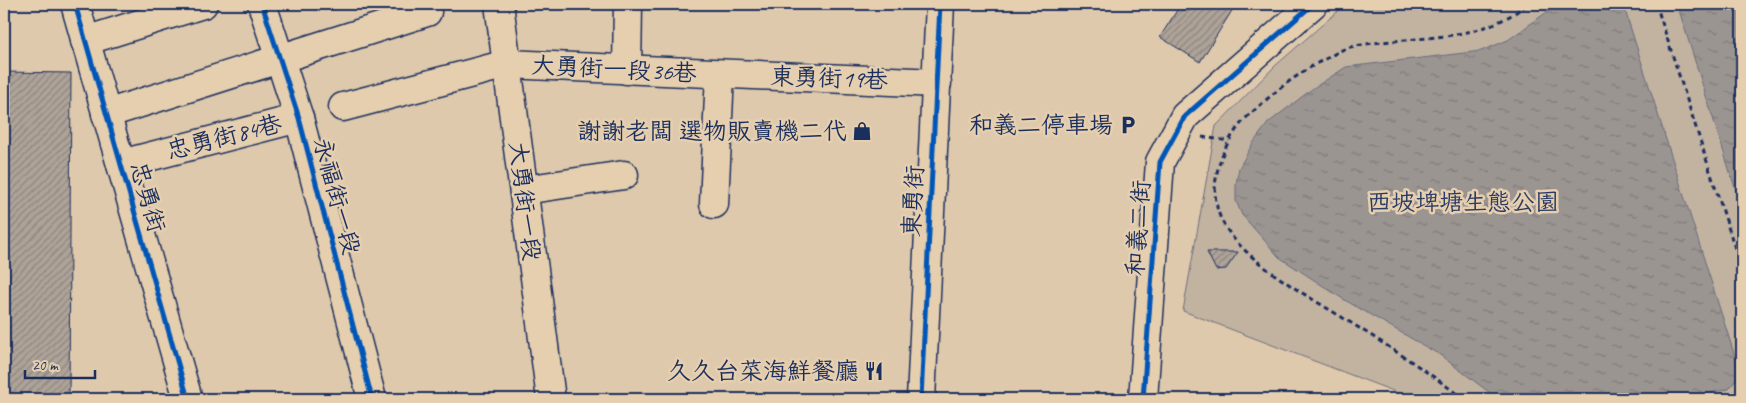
<svg xmlns="http://www.w3.org/2000/svg" width="1746" height="403" font-family="Caveat,'LXGW WenKai TC',sans-serif">
<style>
.green{fill:#c2b2a0;stroke:#6e707f}
.water{fill:url(#water-ripples);stroke:#686c7d}
.building{fill:url(#building-hatch);stroke:#1b2f5e}
.lines{fill:none;stroke-linecap:round;stroke-linejoin:round}
.minor-casing{stroke:#1b2f5e;stroke-width:31}
.path{stroke:#1b2f5e;stroke-width:3;stroke-dasharray:5 4;stroke-linecap:butt}
.minor{stroke:#e6cfaf;stroke-width:28}
.cycleway-casing{stroke:#e6cfaf;stroke-width:8}
.cycleway{stroke:#0057b8;stroke-width:5}
.labels{text-anchor:middle;stroke-width:5;stroke-linejoin:round;paint-order:stroke}
.street-label{font-size:24px;fill:#1b2f5e;stroke:#e6cfaf}
.poi-label{font-size:24px;fill:#1b2f5e;stroke:#e6cfaf;text-anchor:end}
.park-label{font-size:24px;fill:#2c3c65;stroke:#e6cfaf}
</style>
<defs>
<pattern id="water-ripples" width="26" height="14" patternUnits="userSpaceOnUse" patternTransform="scale(1.25)"><rect width="26" height="14" fill="#9b9592"/><path d="M2 4q2-2 4 0t4 0M15 11q2-2 4 0t4 0" fill="none" stroke="#7e7a7a"/></pattern>
<pattern id="building-hatch" width="6" height="6" patternUnits="userSpaceOnUse" patternTransform="scale(1.25)"><rect width="6" height="6" fill="#aea398"/><path d="M-1 1l2-2M0 6l6-6M5 7l2-2" fill="none" stroke="#8d857f"/></pattern>
</defs>
<rect width="100%" height="100%" fill="#dec9ac"/>
<filter id="ink" filterUnits="userSpaceOnUse"><feTurbulence type="fractalNoise" baseFrequency=".02" numOctaves="2"/><feDisplacementMap in="SourceGraphic" scale="10" xChannelSelector="R" yChannelSelector="G"/><feConvolveMatrix kernelMatrix="1 2 1 2 8 2 1 2 1" color-interpolation-filters="sRGB"/></filter>
<g filter="url(#ink)">
<path class="green" d="M1346,4h396v395h-328l-231,-88 33,-185 59,-60z"/>
<g class="water">
<path d="M1558,4h65l115,362v11l-9,12 -50,10h-181l-58,-44 -97,-56 -64,-42 -37,-42 -6,-14v-17l3,-16 14,-25 15,-20 44,-34 34,-22 135,-16 27,-11z"/>
<path d="M1677,4h65v206z"/>
</g>
<g class="building">
<path d="M1181,4h55l-36,58 -40,-25z"/>
<path d="M4,72l67,1 -2,326h-65z"/>
<path d="M1207,252h31l-12,17 -10,1z"/>
</g>
<g class="lines">
<g class="minor-casing">
<g id="minor">
<path d="M75,4l113,395"/>
<path d="M262,4l37,114 73,281"/>
<path d="M499,4l52,395"/>
<path d="M85,41l118,-37"/>
<path d="M627,70l1,-66"/>
<path d="M343,107l164,-43 430,19"/>
<path d="M106,114l321,-102"/>
<path d="M121,164l178,-46"/>
<path d="M524,190l100,-15"/>
<path d="M714,204l6,-130"/>
<path d="M921,399l19,-395"/>
<path d="M1143,399l17,-237 25,-46 128,-112"/>
</g>
</g>
<g class="path">
<path d="M1656,4l86,266"/>
<path d="M1202,137l27,4"/>
<path d="M1464,399c-37,-28 -76,-53 -116,-78 -38,-24 -106,-60 -126,-100 -17,-34 0,-79 25,-104 26,-24 50,-44 82,-60 6,-3 13,-8 21,-10 60,-13 126,-1 177,-43"/>
<path d="M1721,399l21,-6"/>
</g>
<use href="#minor" class="minor"/>
<g class="cycleway-casing">
<g id="cycleway">
<path d="M75,4l113,395"/>
<path d="M262,4l37,114 73,281"/>
<path d="M921,399l19,-395"/>
<path d="M1143,399l17,-237 25,-46 128,-112"/>
</g>
</g>
<use href="#cycleway" class="cycleway"/>
</g>
</g>
<defs>
<g id="parking-bare" transform="scale(1.5)"><path d="M-3.5-5.5H1a3.5 3.5 0 0 1 0 7H-1V5.5H-3.5ZM-1-3.4V-.6H.8a1.4 1.4 0 0 0 0-2.8Z" fill="#1b2f5e" stroke="#e6cfaf" stroke-width="2.5" paint-order="stroke"/></g>
<g id="shop-bare" transform="scale(1.5)"><path d="M-5-2.5h2.3a2.7 3.5 0 0 1 5.4 0H5L5.5 6h-11ZM-1.5-2.5h3a1.5 2.3 0 0 0-3 0Z" fill="#1b2f5e" stroke="#e6cfaf" stroke-width="2.5" paint-order="stroke"/></g>
<g id="restaurant-bare" transform="scale(1.5)"><path d="M-5-6h1v4h1v-4h1v4h1v-4h1v5L-1.5 .5V6h-2V.5L-5-1ZM5-6V6H3V1.5H1.5Q1.5-4 5-6Z" fill="#1b2f5e" stroke="#e6cfaf" stroke-width="2.5" paint-order="stroke"/></g>
</defs>
<g fill-rule="evenodd">
<use href="#parking-bare" x="1128" y="125"/>
<use href="#shop-bare" x="862" y="131"/>
<use href="#restaurant-bare" x="874" y="371"/>
</g>
<g class="labels">
<g class="street-label">
<text transform="translate(614 69) rotate(3)" y="8">大勇街一段36巷</text>
<text transform="translate(829 78) rotate(2)" y="8">東勇街19巷</text>
<text transform="translate(224 137) rotate(-14)" y="8">忠勇街84巷</text>
<text transform="translate(337 196) rotate(75)" y="8">永福街一段</text>
<text transform="translate(148 197) rotate(74)" y="8">忠勇街</text>
<text transform="translate(525 201) rotate(83)" y="8">大勇街一段</text>
<text transform="translate(913 201) rotate(-87)" y="8">東勇街</text>
<text transform="translate(1138 228) rotate(-86)" y="8">和義二街</text>
</g>
<g class="poi-label">
<text x="1113" y="133">和義二停車場</text>
<text x="847" y="139">謝謝老闆 選物販賣機二代</text>
<text x="859" y="379">久久台菜海鮮餐廳</text>
</g>
<g class="park-label">
<text x="1463" y="210">西坡埤塘生態公園</text>
</g>
</g>
<rect width="1746" height="403" fill="none" stroke="#e6cfaf" stroke-width="20"/>
<rect x="10" y="10" width="1726" height="383" fill="none" stroke="#1b2f5e" stroke-width="2" filter="url(#ink)"/>
<path d="M25 370v8h70v-8" fill="none" stroke="#1b2f5e" stroke-width="2.5"/>
<text x="32" y="370" font-size="15" fill="#1b2f5e" stroke="#e6cfaf" stroke-width="4" paint-order="stroke">20 m</text>
</svg>
